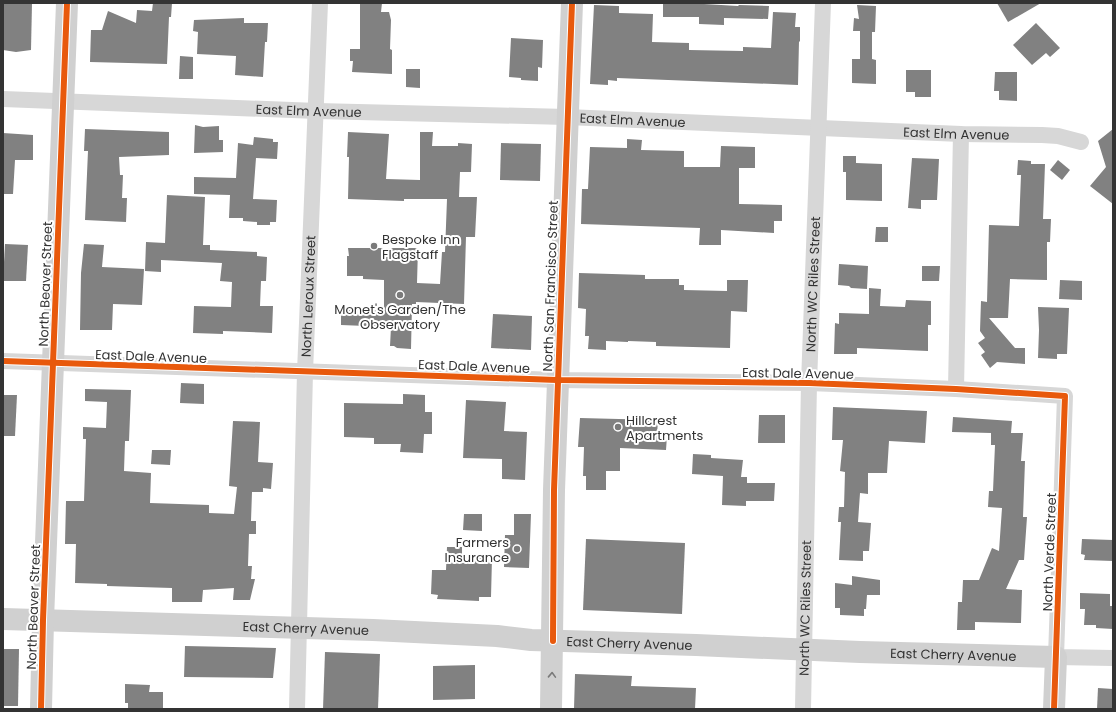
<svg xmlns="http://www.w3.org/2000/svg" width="1116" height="712" font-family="Poppins,sans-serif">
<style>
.building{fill:#818181}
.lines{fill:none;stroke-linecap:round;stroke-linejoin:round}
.street{stroke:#d7d7d7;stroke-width:16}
.secondary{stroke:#d0d0d0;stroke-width:22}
.cycleway-casing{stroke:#fff;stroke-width:8}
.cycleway{stroke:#e8590c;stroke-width:6}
.oneway{stroke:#7a7a7a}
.poi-dot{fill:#7a7a7a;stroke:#fff;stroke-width:1.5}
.labels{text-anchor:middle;stroke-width:4;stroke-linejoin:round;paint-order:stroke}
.street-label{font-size:13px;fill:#333;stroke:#fff}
.poi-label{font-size:13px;fill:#333;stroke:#fff;text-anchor:start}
</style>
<rect width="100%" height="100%" fill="#fff"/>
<g class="building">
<path d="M3,3h29l-1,47 -15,2 -13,-2z"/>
<path d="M153,3h19l-1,14h-2l-2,47 -77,-2 1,-32h11l6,-19 28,12 1,-13 15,1z"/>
<path d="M360,3h22l-1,9h8l2,8 -1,29 2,1v24l-40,-2 1,-11h-3v-12h10z"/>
<path d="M663,3h24l51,3 1,-1 30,1 -1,13 -44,-1v7l-25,-1v-7h-36z"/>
<path d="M997,3h44l-33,19z"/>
<path d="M594,5l25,1v7l34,1 -1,28 37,1v7l54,1v-4l28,1 2,-36 23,1 -1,14h5v15l-1,-1 -1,44 -181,-7v3l-9,-1v5l-18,-1z"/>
<path d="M857,5l19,1 -1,26h-3v27l4,1v24l-24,-1v-24h8v-28h-7l1,-13 5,1z"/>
<path d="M244,18v5h24l-1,19h-2l-2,35 -28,-2 1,-19 -39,-2 1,-22 -5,-1 1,-11z"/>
<path d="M1036,23l24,25 -10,9 -4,-4 -14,12 -19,-20z"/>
<path d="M511,38l32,2 -1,28 -4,-1v14l-17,-1v-2l-12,-1z"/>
<path d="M180,56l13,1v22h-14z"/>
<path d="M406,69h14v19l-14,-1z"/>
<path d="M906,70h25v27h-16v-5h-9z"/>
<path d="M995,72h22v29l-18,-1v-9h-5z"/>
<path d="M195,125l8,2 16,-1v14h4v12l-29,1z"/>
<path d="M85,129l84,3v23l-50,2 1,18h3l-1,23h5l-1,24 -41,-2 3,-69h-4z"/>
<path d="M1113,129v75l-23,-18 16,-19 -8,-26z"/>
<path d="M348,132l41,2 -3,45 34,1v-48h13l-1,14h26v-3l14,1 -1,28h-11l-1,25h18l-2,40h-9l-2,67 -48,-2v2h-4l-1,45 -14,-1 -3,-2h-4l1,-19 -50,-2v-16l43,2v-31l-21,-1v-3h-16v-20h2l-1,-8h70l-1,35 23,1 2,-32h3l2,-53h-43v2l-56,-2 1,-42h-2z"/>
<path d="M3,133l30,2v25h-18l-2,34h-10z"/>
<path d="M254,137l19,2v3h5l-1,17 -21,-1 -3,41 24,1 -1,22h-6v3h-13v-3l-14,-1v-3h-14l1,-23 -36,-1v-17l42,1 2,-35 15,2z"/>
<path d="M627,139l15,1 -1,10 43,1v16h36l1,-21 34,1v21h-16v36l43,1v16h-8v12l-53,-3v15h-22l1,-17 -119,-4 1,-35h6l2,-42 37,1z"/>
<path d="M501,143l40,1 -1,37 -40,-1z"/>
<path d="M843,156h13v7l26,1v37l-36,-1v-28h-3z"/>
<path d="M912,158l27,1 -2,41h-16v9l-13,-1z"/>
<path d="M1018,160l13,1v3h14l-2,55h8l-1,23h-3v38l-37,-1 -2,39h-19l26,30h10v16l-28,-2 -7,6 -9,-13 4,-3 -7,-9 7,-5 -5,-7 1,-30 6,1 2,-77 30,1 2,-51h-4z"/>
<path d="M1058,160l12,10 -8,10 -12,-10z"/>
<path d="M167,195l38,2 -2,48h7v5l47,2v4l10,1 -1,24h-5l-1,25h13l-1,27 -49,-2v3l-30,-1 1,-27 37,1 1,-25 -12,-1 2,-18 -61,-3v12l-16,-1 1,-29 19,1z"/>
<path d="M876,227h12v15h-13z"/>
<path d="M5,244l23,1 -2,36h-23z"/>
<path d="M84,244l20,1 -2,22 42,2 -2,36 -29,-1 -1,26h-32l1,-57z"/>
<path d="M839,264l29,2 -1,23 -16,-1 -2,-2 -11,-1z"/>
<path d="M922,266h18l-1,15h-17z"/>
<path d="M579,273l66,2v4h34v6h5v5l43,1v-11h21l-1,32 -16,-1 -1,37 -74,-2v-4l-28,-1v1l-22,-1v9l-18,-1 1,-13h-4l1,-27 -8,-1z"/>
<path d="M1060,280l22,1v19l-23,-1z"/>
<path d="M869,288l12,1 -1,17 25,1 1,-7 25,1v24h-3v26l-71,-3v6h-23l1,-31 4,1v-11l30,1z"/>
<path d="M1038,307l31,1 -2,46h-10v5l-19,-1 1,-28z"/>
<path d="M493,314l39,2 -1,34 -40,-2z"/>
<path d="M181,383l23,1v20l-24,-1z"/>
<path d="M85,389l46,1 -2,51h-4l-1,30 27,2 -1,30 59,2v8l25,1 3,-27 -8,-1 4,-65 27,1 -2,40 15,1 -2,26 -8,-1v4h-11l-1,29h5v13h-7l-1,32h4l-1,13h4l-5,21h-17l1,-12 -31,2 -1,12h-30v-14l-65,-2v-2l-32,-1 1,-39h-11l1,-43h18l2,-62h-3v-12l23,1 1,-26 -22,-1z"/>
<path d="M403,394l22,1v17h7v22h-8l-1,19 -23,-1 1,-8h-27v-6l-30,-1v-34l59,1z"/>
<path d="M3,395h14l-2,41h-12z"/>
<path d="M466,400l40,2 -2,29 23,1 -2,48 -23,-1v-20l-39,-1z"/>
<path d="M833,407l94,4 -2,32 -36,-2 -2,32h-19v21l-8,-1 -2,29 13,1 -2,28h-6v10l-24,-1 2,-38h-3l1,-15h5l1,-35 -5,-1 3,-31h-11z"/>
<path d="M759,415h26v28h-27z"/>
<path d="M953,417l59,4 -1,12h12l-2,28h4l-2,56h4l-3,43h-5l-13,29 16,1 -1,33 -46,-1v8h-18l1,-28h4l1,-22h16l13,-32 7,3 3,-43 -14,-1 1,-16h4l2,-46h-4v-12l-39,-1z"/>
<path d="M580,418l78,2 -1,15 10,1 -1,14 -46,-2v23h-14v19h-20v-14h-3l1,-29h-6z"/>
<path d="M152,450h19l-1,15 -19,-1z"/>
<path d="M693,454l18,1v3l32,2 -2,17h6v6h28l-1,18h-28v5l-24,-1 1,-29 -31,-2z"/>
<path d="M464,514h18v17l-19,-1z"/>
<path d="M514,514h17l-2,54 -25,-1 1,-32h9z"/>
<path d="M586,539l99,4 -3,71 -99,-4z"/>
<path d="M1082,539l31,1v21l-29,-1 1,-5 -4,-1z"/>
<path d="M447,547h15v10l30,1 -1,39h-12v4l-42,-2 1,-4 -7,-1 1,-24h14z"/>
<path d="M852,576l28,4v15h-13l-1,14h-2v7l-24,-1v-7h-5v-25l17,2z"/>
<path d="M1080,593l30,1v12h3v23l-17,-1v-3h-12l1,-16h-5z"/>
<path d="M185,646l91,2 -3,30 -89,-1z"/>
<path d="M3,649h16l-1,57h-15z"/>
<path d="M325,652l55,2 -2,55h-55z"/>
<path d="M475,665v34l-42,1v-34z"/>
<path d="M575,674l57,2 -1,10 65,2 -1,21h-121z"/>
<path d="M125,684l25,1 -1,7h14v17h-35v-6h-3z"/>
<path d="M1098,688l15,1v20h-16z"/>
</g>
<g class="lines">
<g class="street">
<path id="s1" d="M3,99l314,12 250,6 394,17 81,1 16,1 23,6"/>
<path d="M3,361l554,19 252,3 147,6 109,7 -9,261 57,1"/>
<path d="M956,389l5,-255"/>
<path id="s2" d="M297,709l8,-337 15,-369"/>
<path id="s3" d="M803,709l6,-326 14,-380"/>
</g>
<g class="secondary">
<path id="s4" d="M3,619l370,11 124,6 34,4 165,5 164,7 196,5 -2,52"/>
<path d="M41,709l2,-89 24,-617"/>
<path d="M551,709l3,-219 18,-487"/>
</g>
<g class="cycleway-casing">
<g id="cycleway">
<path d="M3,361l554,19 252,3 147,6 109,7 -11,313"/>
<path d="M553,641l1,-151 18,-487"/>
<path d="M41,709l2,-89 24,-617"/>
</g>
</g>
<use href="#cycleway" class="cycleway"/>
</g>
<defs><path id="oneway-chevron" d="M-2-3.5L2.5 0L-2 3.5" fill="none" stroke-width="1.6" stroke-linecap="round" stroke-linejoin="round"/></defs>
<use class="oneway" href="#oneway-chevron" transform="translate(552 675) rotate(-88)"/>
<g class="poi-dot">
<circle cx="374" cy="246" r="4"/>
<circle cx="400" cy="295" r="4"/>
<circle cx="618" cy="427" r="4"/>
<circle cx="517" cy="549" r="4"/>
</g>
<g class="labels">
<g class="street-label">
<text dy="5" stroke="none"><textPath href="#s1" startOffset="306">East Elm Avenue</textPath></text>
<text dy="5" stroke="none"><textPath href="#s1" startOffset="630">East Elm Avenue</textPath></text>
<text dy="5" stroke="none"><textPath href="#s1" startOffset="954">East Elm Avenue</textPath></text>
<text transform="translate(45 284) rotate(-88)" y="5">North Beaver Street</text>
<text dy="5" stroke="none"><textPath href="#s3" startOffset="425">North WC Riles Street</textPath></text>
<text transform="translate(550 286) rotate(-88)" y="5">North San Francisco Street</text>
<text dy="5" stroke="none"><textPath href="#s2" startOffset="413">North Leroux Street</textPath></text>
<text transform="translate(151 356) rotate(2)" y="5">East Dale Avenue</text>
<text transform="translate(474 366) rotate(2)" y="5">East Dale Avenue</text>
<text transform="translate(798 373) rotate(1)" y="5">East Dale Avenue</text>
<text transform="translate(1049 552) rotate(-88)" y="5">North Verde Street</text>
<text transform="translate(33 607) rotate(-88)" y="5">North Beaver Street</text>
<text dy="5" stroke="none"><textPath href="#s3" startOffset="101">North WC Riles Street</textPath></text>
<text dy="5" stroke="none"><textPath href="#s4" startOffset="303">East Cherry Avenue</textPath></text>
<text dy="5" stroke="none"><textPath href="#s4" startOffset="627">East Cherry Avenue</textPath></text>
<text dy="5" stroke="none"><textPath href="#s4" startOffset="951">East Cherry Avenue</textPath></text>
</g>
<g class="poi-label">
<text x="382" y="244">Bespoke Inn<tspan x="382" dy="15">Flagstaff</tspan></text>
<text x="400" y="314" text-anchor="middle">Monet's Garden/The<tspan x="400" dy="15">Observatory</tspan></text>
<text x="626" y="425">Hillcrest<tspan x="626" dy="15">Apartments</tspan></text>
<text x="509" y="547" text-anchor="end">Farmers<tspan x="509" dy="15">Insurance</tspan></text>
</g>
</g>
<rect width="1116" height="712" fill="none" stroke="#333333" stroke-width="8"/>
</svg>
